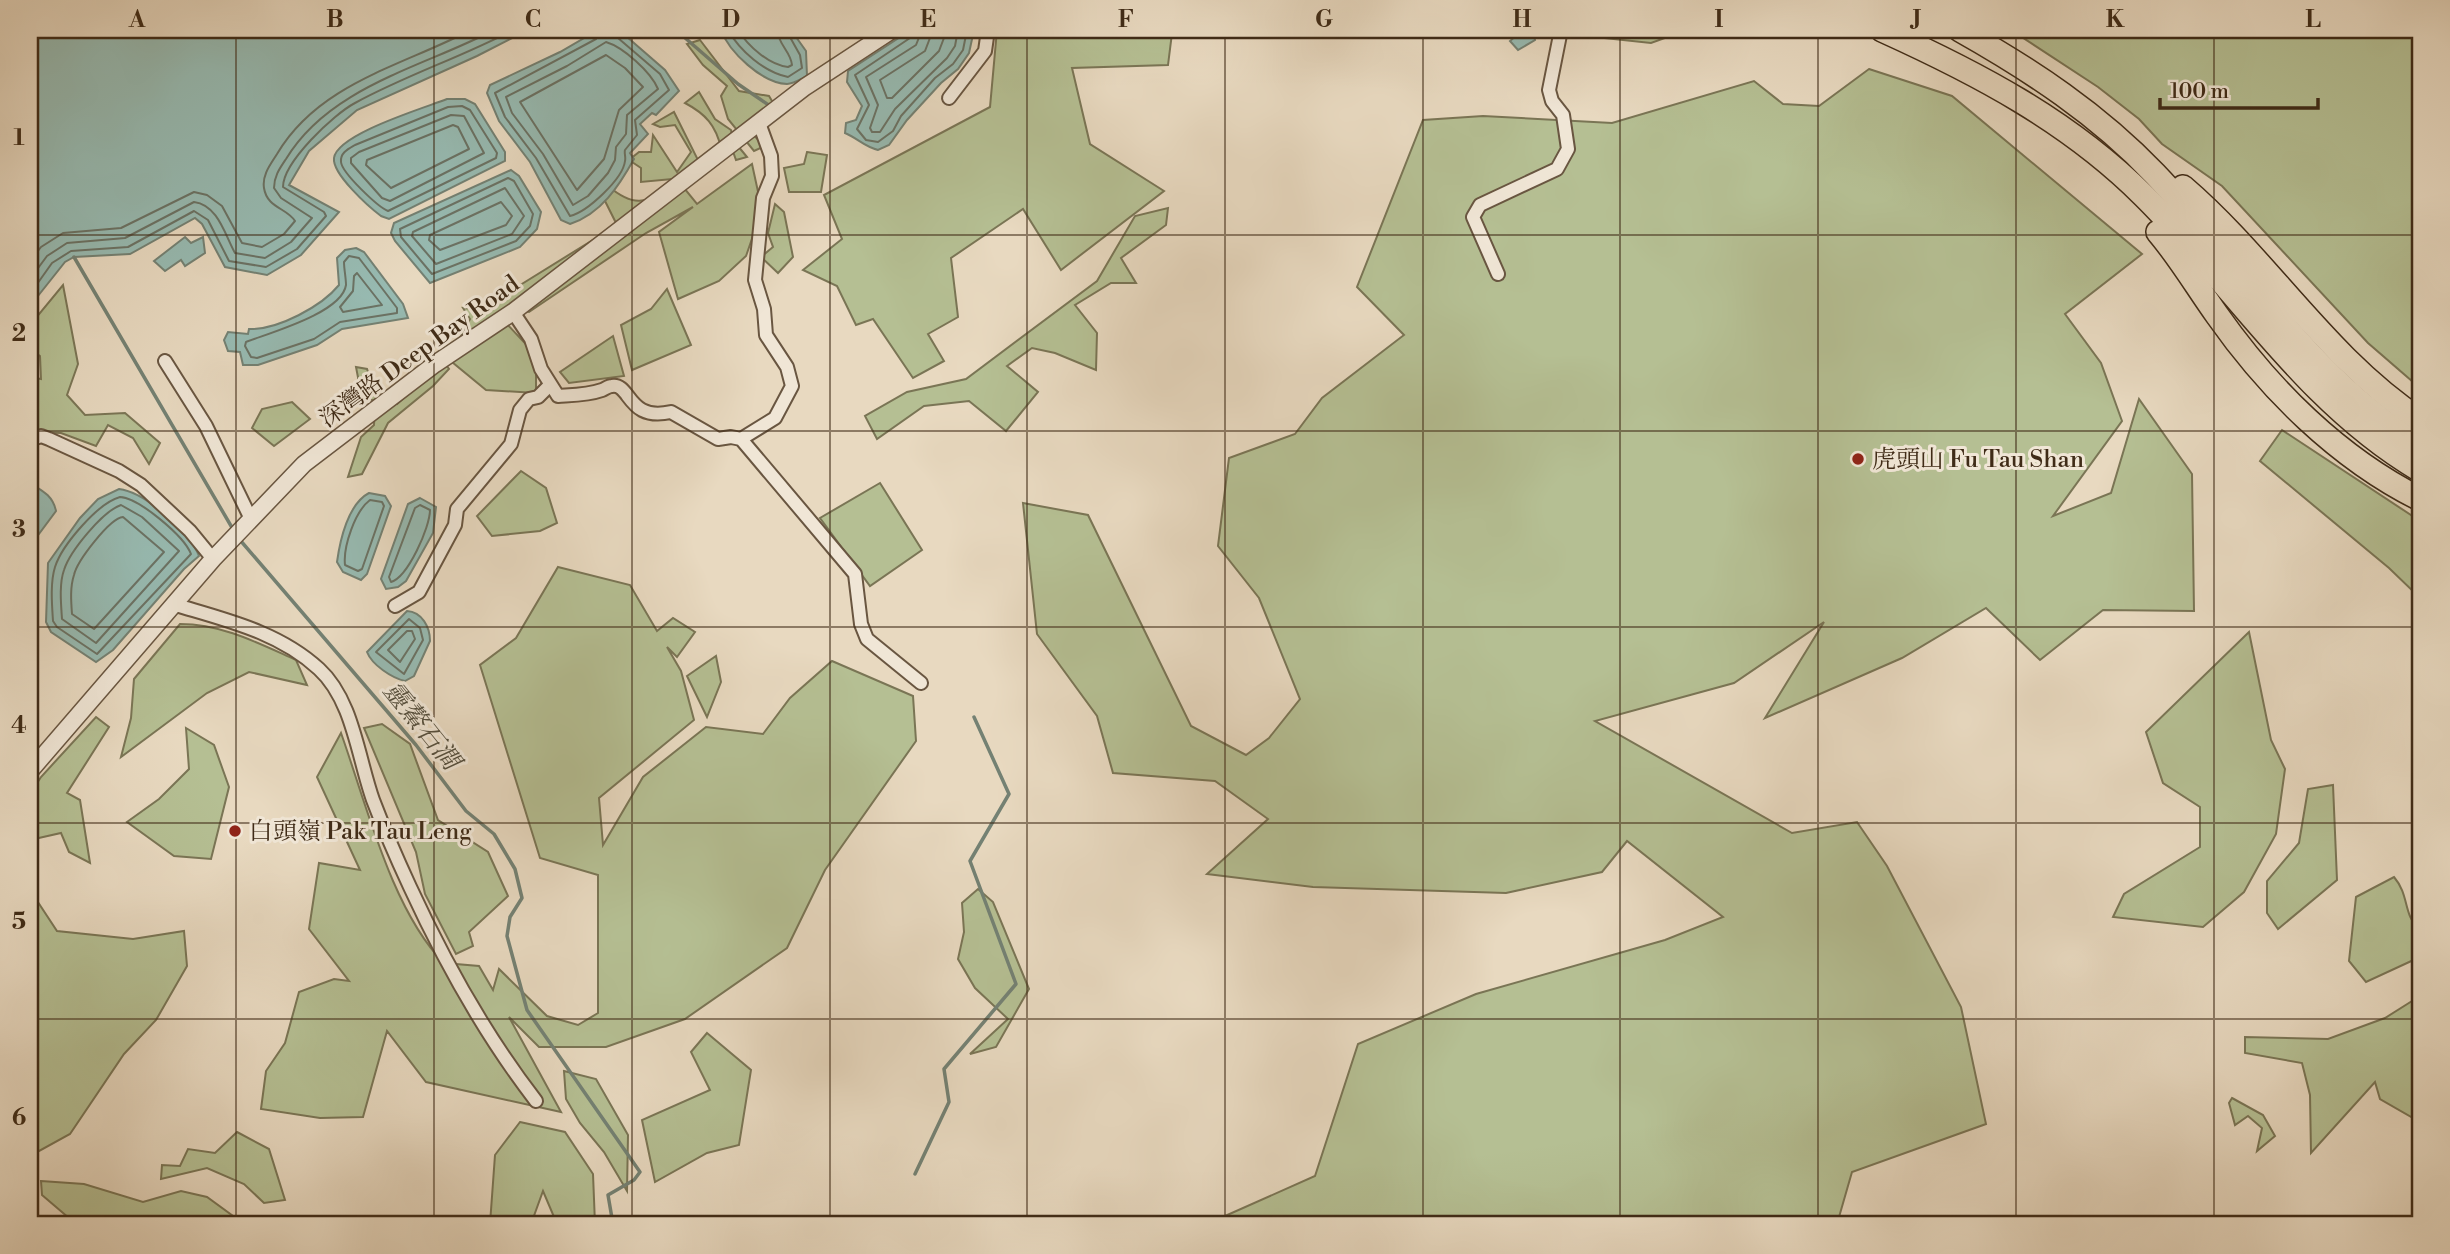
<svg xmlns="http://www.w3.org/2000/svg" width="2450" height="1254" font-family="'Libre Bodoni','Noto Serif SC',serif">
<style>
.green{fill:#b5bf93;stroke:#7a7555;stroke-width:2}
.water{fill:#97bab1;stroke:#748173;stroke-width:2}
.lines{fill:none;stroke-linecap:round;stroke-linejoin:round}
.shore{stroke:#6b7264;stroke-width:2}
.stream{stroke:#748173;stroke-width:3.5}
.minor-casing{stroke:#695641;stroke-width:16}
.tertiary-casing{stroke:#695641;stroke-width:19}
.motorway-casing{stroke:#3f2b17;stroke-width:26}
.minor{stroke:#f0e6d6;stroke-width:12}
.tertiary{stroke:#f0e6d6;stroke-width:16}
.motorway{stroke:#e8d9c0;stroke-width:23}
.grid{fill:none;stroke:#3f2b17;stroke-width:2;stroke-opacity:0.55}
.poi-dot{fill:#8f2418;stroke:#f0e6d6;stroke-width:2.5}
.labels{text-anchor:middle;stroke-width:6;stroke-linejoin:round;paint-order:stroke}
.street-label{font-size:24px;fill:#3f2b17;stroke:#f0e6d6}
.poi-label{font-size:24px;fill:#3f2b17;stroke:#f0e6d6;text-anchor:start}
.water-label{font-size:26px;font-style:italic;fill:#554f3e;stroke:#f0e6d6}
.neatline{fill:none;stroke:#3f2b17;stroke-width:2.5}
.grid-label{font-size:23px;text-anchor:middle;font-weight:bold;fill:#3f2b17}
</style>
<rect width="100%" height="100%" fill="#e8d9c0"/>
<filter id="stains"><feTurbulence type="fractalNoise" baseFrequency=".00286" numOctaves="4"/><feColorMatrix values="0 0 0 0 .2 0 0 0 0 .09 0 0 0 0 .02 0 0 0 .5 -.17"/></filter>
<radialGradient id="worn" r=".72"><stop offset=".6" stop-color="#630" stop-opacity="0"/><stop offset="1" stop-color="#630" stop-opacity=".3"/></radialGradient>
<g class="green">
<path d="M997,30h159l16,3 -4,32 -96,3 18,76 74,47 -103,79 -38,-61 -72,49 7,59 -30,17 16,27 -31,17 -40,-59 -17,6 -19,-39 -34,-16 39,-31 -18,-44 166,-88z"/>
<path d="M1577,30h110l-36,13 -76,-8z"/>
<path d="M2011,30h409v358l-52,-45 -146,-157 -60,-42 -23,-25 -41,-32z"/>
<path d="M700,40l39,51 30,5 6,10 -26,25 16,15 -11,5 -26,-32 -7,-23 6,-10 -24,-21 -16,-21z"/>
<path d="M1869,69l83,27 190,158 -77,60 36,49 21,58 -69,95 58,-23 28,-94 53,75 2,137 -91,-1 -63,50 -54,-52 -84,50 -137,60 59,-96 -90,61 -139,38 197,112 65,-11 30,44 74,141 25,117 -134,48 -15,52h-630l108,-48 43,-132 118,-50 189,-54 58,-23 -96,-76 -25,31 -96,21 -193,-6 -106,-13 61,-55 -53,-38 -102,-8 -16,-57 -60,-82 -14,-131 65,12 103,211 55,29 23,-17 31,-39 -41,-101 -41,-52 11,-88 66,-24 27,-36 82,-63 -47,-48 66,-167 60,-4 129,7 142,-42 29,23 36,2z"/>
<path d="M699,92l16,27 16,11 2,10 14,17 -11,3 -5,-14 -10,2c-5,-22 -15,-34 -36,-45z"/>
<path d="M674,112l24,48 -15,18 -42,4v-14l-12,-8 10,-8h12l2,-17 24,37 14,-20 -16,-27 -15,2 -7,-3z"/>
<path d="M807,152l20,3 -6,37h-32l-5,-24 20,-4z"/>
<path d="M752,164l10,46 -16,46 -27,25 -41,18 -19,-67 34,-25 -47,26 -117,79 -19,-5 -51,33 11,-21 -7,-11 25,2 29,-23 100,-62 -15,-30 6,-9c31,26 41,13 72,-3l17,21z"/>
<path d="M775,204l9,8 9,45 -15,16 -17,-16 12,-10 -5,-14z"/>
<path d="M1168,208l-2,17 -45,33 15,25h-25l-36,22 22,28 -1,37 -41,-17 -23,-5 -25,18 31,26 -32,39 -37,-30 -45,5 -47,33 -12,-23 42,-24 59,-13 131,-98 38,-65z"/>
<path d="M63,285l15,79 -11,31 18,20 40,-2 35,30 -11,21 -16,-26 -25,-13 -12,21 -35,-13 -31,-1v-55l11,2 -1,-23 -10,-7v-24z"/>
<path d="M667,289l24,56 -59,25 -11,-45 30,-16z"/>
<path d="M506,323l30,32v38l-50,-3 -34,-28z"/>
<path d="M613,336l11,40 -55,7 -9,-11z"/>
<path d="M444,362l5,7 -16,17 -45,37 -26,51 -14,3 13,-40 13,-12 1,-23 -14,-9 -5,-26 11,2 8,25 22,10z"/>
<path d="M292,402l18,17 -36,27 -22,-18 10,-19z"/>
<path d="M2282,430l138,91v77l-31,-30 -129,-107z"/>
<path d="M521,471l25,17 11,35 -17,8 -48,5 -15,-20z"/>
<path d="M880,483l42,67 -52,36 -50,-68z"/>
<path d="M558,567l72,18 27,46 16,-13 22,14 -18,25 -10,-10 14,24 13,49 -95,78 4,47 40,-68 63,-50 57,7 27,-36 42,-37 81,35 3,45 -91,129 -38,78 -102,71 -79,28h-67l-30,-30 52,95 -135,-30 -39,-51 -24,86 -43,1 -59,-9 5,-38 19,-28 14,-51 35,-13 15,2 -40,-52 10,-66 41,7 -43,-93 24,-44c25,70 51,178 103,230l35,3 14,24 6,-21 48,47 31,9 20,-12v-138l-58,-17 -60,-193 36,-27z"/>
<path d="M180,624c42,0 78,19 116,36l11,25 -58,-13 -42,21 -86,64 10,-39 3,-39z"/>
<path d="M2249,632l22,108 14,29 -9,65 -32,58 -41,35 -90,-10 11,-23 76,-47v-40l-37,-24 -17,-51z"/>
<path d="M716,656l5,26 -14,35 -20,-41z"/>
<path d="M96,717l13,10 -42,66 13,7 10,63 -21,-11 -8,-19 -31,7v-46l11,-17z"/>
<path d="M382,724l28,20 28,76 50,32 20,44 -39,36 4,14 -17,8 -31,-60 -9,-42 -52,-124z"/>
<path d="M186,728l28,17 15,42 -18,72 -37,-3 -47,-34 32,-23 30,-30z"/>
<path d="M2333,785l4,95 -59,49 -11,-16v-32l32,-38 9,-54z"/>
<path d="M2394,877c16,19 8,35 26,55v25l-54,25 -17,-21 7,-64z"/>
<path d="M978,889l15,13 36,87 -33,58 -26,7 38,-35 -33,-31 -17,-29 6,-27 -2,-29z"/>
<path d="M30,890l27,41 76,8 51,-8 3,35 -31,54 -32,34 -54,80 -40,22v-115l5,-34 -5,-1z"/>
<path d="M2420,996v126l-40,-23 -5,-17 -64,71 -1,-58 -8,-32 -57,-10v-16l83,2 57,-21z"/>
<path d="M707,1033l44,37 -12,75 -32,8 -52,29 -13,-62 68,-30 -19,-38z"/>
<path d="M564,1071l32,8 32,56 -1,56 -23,-39 -24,-29 -14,-24z"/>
<path d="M2232,1098l31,17 12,21 -18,15 5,-23 -14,-12 -13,9 -6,-22z"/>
<path d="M520,1122l45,10 28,42 2,50h-38l-14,-33 -12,33h-41l5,-69z"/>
<path d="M237,1132l32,17 16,51 -21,3 -20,-19 -37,-16 -46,11 1,-14 18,1 8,-17 27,4z"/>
<path d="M41,1181l43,3 59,18 38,-11 26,6 37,27h-168l-34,-29z"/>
</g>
<g class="water">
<path d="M30,30h498l-51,26 -120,54 -48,41 -20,34 50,27 -38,43 -34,20 -42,-8 -23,-43 -7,-6 -65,36 -56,3 -9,5 -35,44z"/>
<path d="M598,30h21l46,40 14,21 -23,24 -4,-2 -12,11 8,10 -18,19 4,6c-15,27 -33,55 -64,65l-9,-4 -31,-58 -31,-41 -12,-28 3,-8 70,-33z"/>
<path d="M721,30h70l15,21 1,25c-6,3 -14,8 -20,8 -25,-1 -58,-32 -66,-54z"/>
<path d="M911,30h63l-5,23 -11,16 -17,14 -34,37 -18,25 -11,5c-15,-4 -19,-11 -33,-17l1,-10 10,-3 6,-14 -15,-24 1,-11z"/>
<path d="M1523,30h10l2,10 -17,10 -8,-9z"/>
<path d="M447,99h18l10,5 30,48v9l-116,58 -8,-3c-12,-9 -49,-42 -47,-58 3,-24 90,-50 113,-59z"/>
<path d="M511,170l8,6 22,36 -4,17 -17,18 -90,36 -35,-42 -4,-8 3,-10z"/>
<path d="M185,237l6,6 12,-6 2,16 -20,13 -4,-6 -16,11 -11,-10z"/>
<path d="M356,248l8,4 39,52 5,14 -66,11 -25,16 -59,20h-15l-3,-13 -12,-1 -4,-11 4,-8 20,2 1,-5c29,1 73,-23 90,-44l-2,-27 8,-8z"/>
<path d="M30,483c13,8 23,13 26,28l-20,27 -6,17z"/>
<path d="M119,489c26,3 71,43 80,67l-15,13 -71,81 -17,12 -45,-30 -5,-10 2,-59 32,-45 18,-19z"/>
<path d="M369,493l16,3 6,10 -24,68 -6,6 -18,-8 -6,-10c3,-22 11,-58 32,-69z"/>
<path d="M420,498l16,9 -3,26 -27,48 -8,6 -12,2 -5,-10 27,-75z"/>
<path d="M407,611c15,1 23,16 23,30l-16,35 -9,5c-13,-3 -33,-16 -38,-29z"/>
</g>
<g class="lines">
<g class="shore">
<path d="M600,30l-4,9 -101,54 10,24 31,41 34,58c17,-4 53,-37 55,-55 1,-4 -1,-8 0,-11l12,-15 -2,-15 34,-30 -9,-16 -42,-36 -3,-8"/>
<path d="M728,30c12,21 36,42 60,47l14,-9 -2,-13 -14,-25"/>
<path d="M738,30c10,16 31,35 50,37l4,-2c-1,-13 -14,-21 -15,-35"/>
<path d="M913,30l-3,8 -55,37 14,30 -12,24 9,11 12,2 15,-11 8,-15 34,-38 18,-14 10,-14 4,-20"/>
<path d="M922,30l-6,15 -50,32 12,28 -8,23 2,4h8l15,-23 52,-51 8,-12 3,-16"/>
<path d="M933,30l-8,21 -45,29 7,18h5l47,-47 8,-21"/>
<path d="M606,42c17,5 45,30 52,47l-31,26 -1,19 -10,13 -1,13 -7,13 -20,23 -15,9 -30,-51 -31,-41 -6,-16 61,-31z"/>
<path d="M606,55l19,13 18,19 -24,23 -15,49 -27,31 -57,-88z"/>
<path d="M462,106l8,4 27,43 -1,5 -108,53c-10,-4 -46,-38 -47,-49 -1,-9 7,-13 14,-17l93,-38z"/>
<path d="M451,115l13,1 20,37 -94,48 -8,-3 -31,-35v-5l8,-6z"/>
<path d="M453,125l5,2 11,22 -78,39 -25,-23 1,-5z"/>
<path d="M508,178l6,3 19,33 -3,12 -14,15 -84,33 -31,-37 -1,-8z"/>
<path d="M505,188l19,28 -12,18 -76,30 -24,-28 1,-4z"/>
<path d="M501,202l11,14 -6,9 -66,25 -11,-10 1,-5z"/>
<path d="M349,256l10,2 38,50v5l-57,9 -26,17 -57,19 -6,-1 -6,-11 1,-4c23,-9 96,-29 100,-57 0,-7 -2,-16 -2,-23z"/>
<path d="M30,261l11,-14 22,-14 58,-5 73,-36 13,3 15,11 20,37 20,4 22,-13 11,-13c-8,-13 -28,-13 -31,-33 -2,-13 6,-23 13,-34 42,-71 125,-88 194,-124"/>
<path d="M357,273l25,32 -39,7 -3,-5 13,-16 1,-15z"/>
<path d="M30,279l17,-23 20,-13 58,-5 69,-36c24,3 31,33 41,51l30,5 26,-16 21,-24 -31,-20 -7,-10c0,-12 6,-20 12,-29 44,-73 138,-92 208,-129"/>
<path d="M30,294l22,-31 19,-12 57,-4 66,-36 14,9 21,41 37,6 31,-18 29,-33 -2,-4 -41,-25c0,-25 51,-73 72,-84 51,-28 107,-46 158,-73"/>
<path d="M120,497c19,1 64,39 71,57l-94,100 -40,-27 -4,-6c-1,-16 -3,-38 2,-54 7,-22 43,-64 65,-70z"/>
<path d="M370,500l12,2 2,4 -22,63 -4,2 -13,-6c-2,-18 10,-54 25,-65z"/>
<path d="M121,505l21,12 37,34 -83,92 -34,-24c-1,-15 -3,-35 2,-49 6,-19 39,-59 57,-65z"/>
<path d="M420,505l10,5c0,17 -22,67 -39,72l-2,-5 26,-69z"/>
<path d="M123,517l41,35 -70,77 -22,-15c-1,-13 -2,-27 2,-39 3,-14 36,-57 49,-58z"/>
<path d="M409,619l11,9 3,12 -19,34 -28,-22z"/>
<path d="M407,631h5l3,8 -15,23 -12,-12z"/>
</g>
<g class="stream">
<path d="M676,30l62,54 32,22"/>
<path d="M74,257l160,274"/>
<path d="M240,540l176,205 50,66 28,23 21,35 7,29 -12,19 -3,19 20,74 113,162 -6,8 -26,15 5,29"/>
<path d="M915,1174l34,-72 -5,-33 72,-85 -46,-123 39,-67 -35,-77"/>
</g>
<g class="minor-casing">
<g id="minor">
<path d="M949,98l36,-47 3,-21"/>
<path d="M1498,274l-25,-57 7,-12 77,-36 11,-20 -5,-34 -11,-14 -3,-11 12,-60"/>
<path d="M513,312l18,27 10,30 17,27c15,-1 30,-1 44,-6 3,-1 6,-4 10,-4 19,-3 15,36 59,26l47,27 13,-2 10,2 114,135 6,50 6,15 54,44"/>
<path d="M165,361l41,65 44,91"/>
<path d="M741,439l34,-21 17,-32 -5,-19 -21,-32 -2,-26 -9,-29 8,-82 9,-22 -1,-20 -12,-33"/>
<path d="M30,440l11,-4 8,3 70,32 22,14 49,46 23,28"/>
<path d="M176,605c50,15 103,27 143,64 34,31 39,89 54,131 11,29 24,59 37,87 35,76 75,148 126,214"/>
<path d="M395,606l24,-14 36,-67 2,-16 54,-65 9,-34 9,-11 9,-2 12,-12"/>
</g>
</g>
<g class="tertiary-casing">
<path id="tertiary" d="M30,771l183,-212 91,-95 131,-100 78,-52 292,-225 87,-57"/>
</g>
<g class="motorway-casing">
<g id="motorway">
<path d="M1882,30c95,43 187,91 262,166 93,92 161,206 276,274"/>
<path d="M1960,30c71,40 138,84 195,144 88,92 154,205 265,272"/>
<path d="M2183,187c84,72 144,172 237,233"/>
<path d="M2158,232c22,26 39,55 59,83 52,74 121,143 203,184"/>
</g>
</g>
<use href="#minor" class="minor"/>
<use href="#tertiary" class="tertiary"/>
<use href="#motorway" class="motorway"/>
</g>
<path class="grid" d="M236,30v1194M434,30v1194M632,30v1194M830,30v1194M1027,30v1194M1225,30v1194M1423,30v1194M1620,30v1194M1818,30v1194M2016,30v1194M2214,30v1194M30,235h2390M30,431h2390M30,627h2390M30,823h2390M30,1019h2390"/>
<g class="poi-dot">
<circle cx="1858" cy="459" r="7"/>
<circle cx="235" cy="831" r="7"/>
</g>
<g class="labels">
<g class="street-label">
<text transform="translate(419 351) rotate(-36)" y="8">深灣路 Deep Bay Road</text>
</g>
<g class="poi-label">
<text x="1872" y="467">虎頭山 Fu Tau Shan</text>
<text x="249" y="839">白頭嶺 Pak Tau Leng</text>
</g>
<g class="water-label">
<text transform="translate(422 725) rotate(51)" y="9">靈鰲石澗</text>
</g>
</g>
<rect width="2450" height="1254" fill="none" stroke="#e8d9c0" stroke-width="77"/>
<path d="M2160 98v10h158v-10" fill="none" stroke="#3f2b17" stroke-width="3.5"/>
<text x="2170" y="98" font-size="21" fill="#3f2b17" stroke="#f0e6d6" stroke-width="5" paint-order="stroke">100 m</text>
<rect x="38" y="38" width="2374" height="1178" class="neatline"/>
<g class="grid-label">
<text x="137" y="27">A</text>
<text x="335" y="27">B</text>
<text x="533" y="27">C</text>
<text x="731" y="27">D</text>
<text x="928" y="27">E</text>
<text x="1126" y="27">F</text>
<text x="1324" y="27">G</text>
<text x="1522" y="27">H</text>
<text x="1719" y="27">I</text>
<text x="1917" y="27">J</text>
<text x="2115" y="27">K</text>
<text x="2313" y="27">L</text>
<text x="19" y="145">1</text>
<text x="19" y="341">2</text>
<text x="19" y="537">3</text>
<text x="19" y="733">4</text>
<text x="19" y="929">5</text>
<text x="19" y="1125">6</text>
</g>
<rect width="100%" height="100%" filter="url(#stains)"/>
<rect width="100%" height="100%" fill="url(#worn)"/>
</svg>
